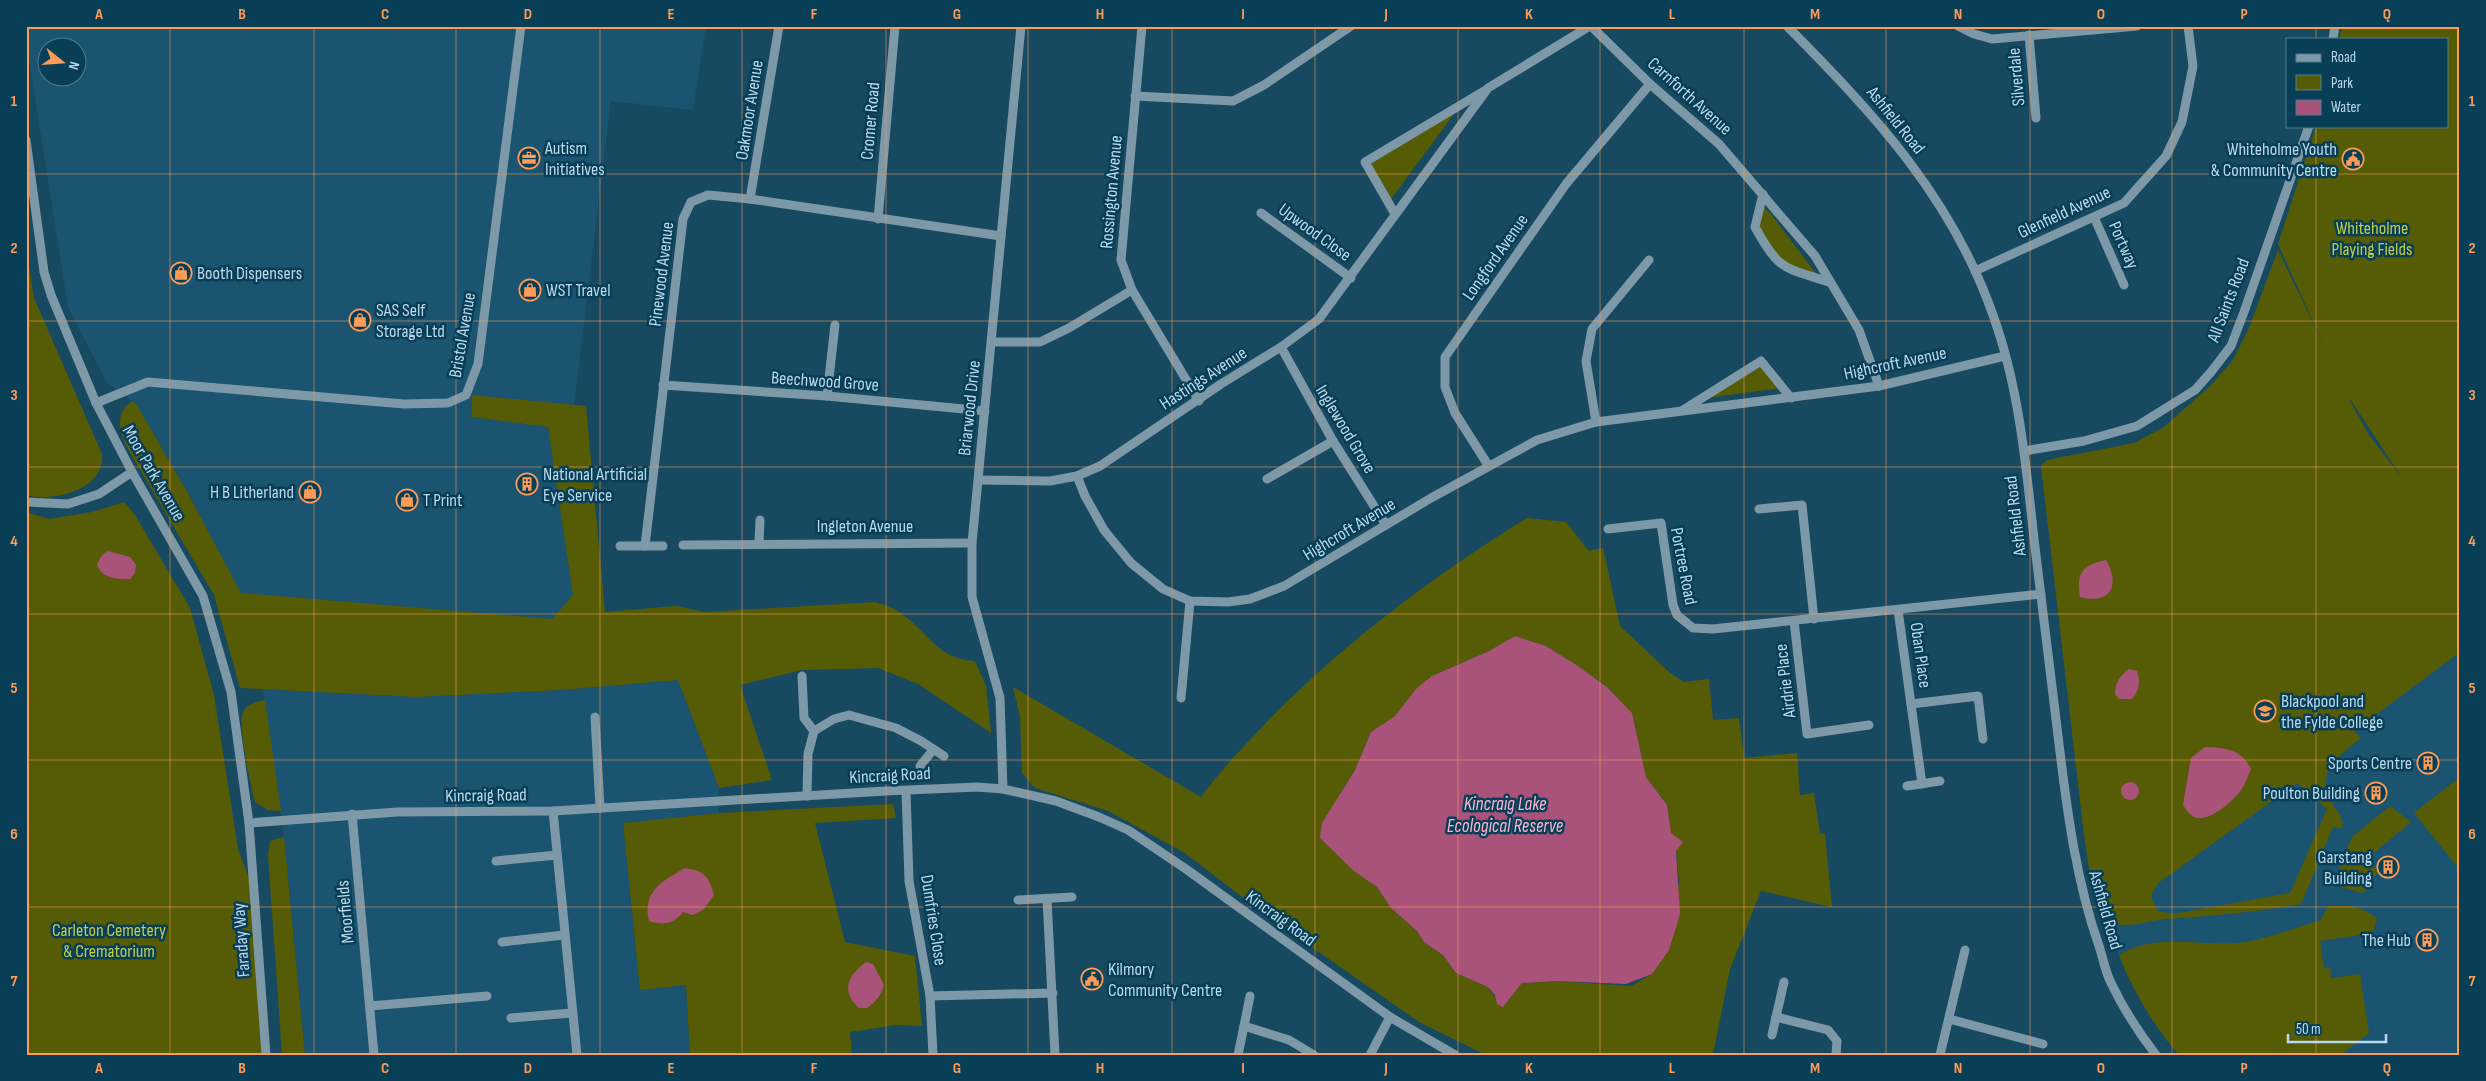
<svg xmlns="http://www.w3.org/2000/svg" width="2486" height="1081" font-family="'Sofia Sans Condensed',sans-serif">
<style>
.built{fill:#1a5470;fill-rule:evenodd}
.green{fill:#565c05;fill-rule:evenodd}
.water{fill:#aa537a}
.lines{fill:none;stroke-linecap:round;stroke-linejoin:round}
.minor{stroke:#7d98a7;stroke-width:9}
.grid{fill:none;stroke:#fe9c57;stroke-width:1;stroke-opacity:0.55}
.labels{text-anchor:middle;stroke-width:5;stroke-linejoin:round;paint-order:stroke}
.street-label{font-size:18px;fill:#bad9ec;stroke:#083e56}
.poi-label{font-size:18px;fill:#bad9ec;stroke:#083e56;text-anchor:start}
.park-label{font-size:18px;fill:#c1cc49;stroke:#083e56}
.water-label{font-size:19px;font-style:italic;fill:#feb5d2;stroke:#083e56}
.neatline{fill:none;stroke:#fe9c57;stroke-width:2}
.grid-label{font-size:16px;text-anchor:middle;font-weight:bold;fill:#fe9c57}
</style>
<rect width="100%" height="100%" fill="#174961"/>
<g class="built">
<path d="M26,26h680l-13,84 -82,-9 -37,304 -102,-9v21l76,10 25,168 -21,24 -311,-25 -50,-96 -54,-93 -30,-22 -39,-76 -42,-266zM48,48h30v30h-30z"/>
<path d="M2078,454l382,50v551h-281l-12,-14 -42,-70 -33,-83 -8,-53 -43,-369 6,-6z"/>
<path d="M678,680l41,108v25l-96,10 17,167 46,-5 4,70h-385l-21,-218 -21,-148 153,8 145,-7z"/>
</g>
<g class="green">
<path d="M2342,26h118v626l-106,79 7,7c-19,15 -45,32 -32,60 7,14 13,13 14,30l-10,-1 -32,77c-45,8 -89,12 -135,15 -26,3 -32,10 -60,3l-14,-34 -8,-53 -43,-369 6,-6 87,-17 30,-16 47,-42 22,-25 16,-32 29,-78 47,98 -47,-104 38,-118h131v-87h-108zM2349,399h1l52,79 -33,-43zM2297,783l30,26 -37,84 -117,21 -15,-3 -7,-14 6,-13z"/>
<path d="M1452,110l2,4 -66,89 -23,-41z"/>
<path d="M1760,204l11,10 50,66 -38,-13 -28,-40z"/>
<path d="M26,247l8,51 68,156c4,35 -49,49 -76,41z"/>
<path d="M1761,361l21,27 -83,11z"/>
<path d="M472,395l114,11 19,206 71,-6 29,6 171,-10c8,3 18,6 25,11 27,19 37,47 74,48l11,25 5,47 -73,-49 -40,-16 -76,2 -62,15 32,95 -53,8 -41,-108 -117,10 -145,7 -176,-9 -26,-93 -82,-139c-10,-18 -21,-40 0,-55l5,4 52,90 52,98 311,26 21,-24 -25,-168 -76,-10z"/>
<path d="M124,502l11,13 55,93 24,87 24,154 15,40 13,166h-240v-543l23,7 43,-7z"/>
<path d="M1527,518l39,4 23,29 14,-3 17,78 49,46 15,10 25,-3 4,41 26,-2 5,40 53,-5 3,42 14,-2 6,41h5l7,73 -71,-16 -31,78 -17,86h-227l-67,-33 -156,-109 -78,-60 -77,-42 -73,-23 -13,-15 -2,-57 -7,-29 188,110c19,-26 40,-48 62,-71 78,-81 169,-149 264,-208zM1515,636l31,10 29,18 32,23 25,26 14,64 21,28 3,28 6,17 3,33 -27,91 -21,12 -75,-5 -34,2 -19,24 -15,-20 -32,-14 -13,-18 -19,-13 -7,-11 -26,-23 -14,-21 -57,-49 22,-48 13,-20 16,-38 24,-16 37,-40 57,-25z"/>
<path d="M265,700l16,111 -13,-1 -13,-8c-4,-15 -19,-81 -11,-92 5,-7 13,-8 21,-10z"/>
<path d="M2460,777v93l-46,-57z"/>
<path d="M893,804l3,14 -81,5 30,119 70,14 7,70 -26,-1 -46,7 2,23h-162l-4,-70 -46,5 -17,-167 96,-10z"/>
<path d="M2390,806l21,16 -42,35 -3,-1 12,15 -15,22 -23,-6 -1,-18 13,-32z"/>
<path d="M284,837l21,218h-23l-14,-200 2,-14z"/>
<path d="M2328,906h21l13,3 15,9 -4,15 -53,8 4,27 6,-1 1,11 29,-4 9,59 -28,22h-162c-23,-26 -48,-67 -60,-100 41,-25 87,-5 132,-14 23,-5 47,-14 70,-21z"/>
</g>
<g class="water">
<path d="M108,551l22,6 6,8 -1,8 -5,6c-14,0 -28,0 -33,-15l5,-9z"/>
<path d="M2106,560c15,26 4,45 -26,37 -4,-24 2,-32 26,-37z"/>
<path d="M1515,636l31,10 29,18 32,23 25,26 14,64 21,28 4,28 12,9 -7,9 4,63 -11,36 -17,24 -26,10 -70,-3 -34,2 -19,24 -6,-3 -2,-9 -7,-8 -32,-14 -13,-18 -19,-13 -7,-11 -26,-23 -14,-21 -23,-16 -34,-33 2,-15 33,-53 16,-38 24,-16 22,-28 15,-12 57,-25z"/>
<path d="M2129,669l8,2c4,12 2,19 -5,28h-13l-4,-5c0,-11 5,-19 14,-25z"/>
<path d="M2205,747c21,1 36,2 46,22 -3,6 -5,13 -8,18 -7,12 -31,33 -45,31 -7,-1 -11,-7 -15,-13l8,-47z"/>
<circle cx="2130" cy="791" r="9"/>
<path d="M685,868c20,3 24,9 29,27l-10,14 -11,6 -10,-3c-10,13 -20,13 -34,9 -7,-29 13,-40 36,-53z"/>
<path d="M866,962l7,2 11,21c-3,11 -8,16 -17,23h-8c-19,-18 -11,-32 7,-46z"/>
</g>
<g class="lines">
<g class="minor">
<path d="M1142,26l-21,234 11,30 67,111"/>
<path d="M1591,26l59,58 69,60 96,112 44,74 20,56"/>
<path d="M1787,26c87,88 166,172 207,292 25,70 32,147 40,221 9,71 18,142 26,213 8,66 17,131 39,194 4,12 6,25 12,37 12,25 28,50 45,72"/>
<path d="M1958,26l16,8 18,5 145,-13"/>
<path d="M2029,35l7,83"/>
<path d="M2333,39l2,-13"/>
<path d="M1135,96l98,5 31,-16 87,-59"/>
<path d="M26,140l18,132 7,23 45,108 36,69 71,124 28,96 18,131 17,232"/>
<path d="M1763,194l-8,33c24,44 28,40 74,55"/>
<path d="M750,199l29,-173"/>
<path d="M1261,213l90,65"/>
<path d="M1395,214l-30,-52 119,-71"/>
<path d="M2094,217l30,68"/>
<path d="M878,219l17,-193"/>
<path d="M1975,271l149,-68 42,-47 16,-34 11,-56 -5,-40"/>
<path d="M992,342h48l29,-14 63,-38"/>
<path d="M1281,347l52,94 53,84"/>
<path d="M663,385l164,11 158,15"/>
<path d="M827,396l8,-71"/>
<path d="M96,403l52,-21 256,22 44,-1 18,-8 12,-31 43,-338"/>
<path d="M1683,410l78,-49 30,37"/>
<path d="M1596,422l-10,-61 6,-32 57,-69"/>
<path d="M2024,451l60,-10 53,-15 58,-36 16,-18 20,-26 13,-34 65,-186"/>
<path d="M1488,465l-33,-52 -10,-26v-30l121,-173 84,-100"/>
<path d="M1077,476l8,20 19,34 27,33 32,26 27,12 38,1 22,-3 34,-13 147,-88 106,-58 59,-18 283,-36 126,-30"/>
<path d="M1267,479l66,-38"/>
<path d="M979,480l71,1 27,-5 23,-10 121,-82 60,-37 38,-28 169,-231 102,-62"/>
<path d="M26,502l42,2 31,-10 33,-22"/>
<path d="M1759,509l43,-4 12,114"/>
<path d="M1608,529l53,-6 12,82 4,10 16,13 20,1 328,-35"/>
<path d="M759,543l1,-23"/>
<path d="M683,545l289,-2"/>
<path d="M620,546h43"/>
<path d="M645,546l38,-327 8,-17 17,-7 42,4 251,37"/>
<path d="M1898,610l24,174"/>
<path d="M1794,621l13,113 62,-9"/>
<path d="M802,676l2,42 10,13"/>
<path d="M1181,698l9,-97"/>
<path d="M1911,704l67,-8 5,43"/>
<path d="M595,717l5,91"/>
<path d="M920,766l13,-16"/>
<path d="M1907,786l33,-5"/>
<path d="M1003,789l-3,-91 -28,-101v-54l49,-517"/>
<path d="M906,791l3,90 21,115 3,59"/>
<path d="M807,796l1,-42 6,-23 20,-12 15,-4 47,13 25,13 23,15"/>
<path d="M553,811l24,244"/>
<path d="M352,814l22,241"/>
<path d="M249,823l148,-11 156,-1 333,-20 91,-4 26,2 53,12 43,16 29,13 58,39 204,148 65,38"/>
<path d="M496,861l61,-6"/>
<path d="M1047,899l8,156"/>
<path d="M1018,900l54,-3"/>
<path d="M502,942l62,-7"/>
<path d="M1784,982l-8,35 52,13 9,11 -1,14"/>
<path d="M930,996l123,-3"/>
<path d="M370,1006l117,-10"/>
<path d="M511,1018l61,-5"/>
<path d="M1949,1019l94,25"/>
<path d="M1244,1026l6,-30"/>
<path d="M1772,1035l4,-18"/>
<path d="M1238,1055l6,-29 45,14 25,15"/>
<path d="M1370,1055l20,-38"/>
<path d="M1940,1055l25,-105"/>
</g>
</g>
<path class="grid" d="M170,26v1029M314,26v1029M456,26v1029M600,26v1029M742,26v1029M886,26v1029M1028,26v1029M1172,26v1029M1315,26v1029M1458,26v1029M1600,26v1029M1744,26v1029M1886,26v1029M2030,26v1029M2172,26v1029M2316,26v13M2316,126v929M26,174h2434M26,321h2434M26,467h2434M26,614h2434M26,760h2434M26,907h2434"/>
<defs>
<g id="office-ring" transform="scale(1.125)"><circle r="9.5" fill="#083e56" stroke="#fe9c57" stroke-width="1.5"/><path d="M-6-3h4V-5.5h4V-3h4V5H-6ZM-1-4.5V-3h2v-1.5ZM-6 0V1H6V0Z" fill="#fe9c57"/></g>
<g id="civic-ring" transform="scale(1.125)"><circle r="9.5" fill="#083e56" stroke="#fe9c57" stroke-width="1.5"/><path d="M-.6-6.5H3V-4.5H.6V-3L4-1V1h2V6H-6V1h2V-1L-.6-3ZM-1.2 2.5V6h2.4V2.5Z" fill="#fe9c57"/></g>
<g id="shop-ring" transform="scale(1.125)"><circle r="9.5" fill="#083e56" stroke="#fe9c57" stroke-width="1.5"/><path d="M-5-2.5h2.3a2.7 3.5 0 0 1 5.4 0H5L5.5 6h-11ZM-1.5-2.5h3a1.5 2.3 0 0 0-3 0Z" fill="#fe9c57"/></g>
<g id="building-ring" transform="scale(1.125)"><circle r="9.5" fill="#083e56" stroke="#fe9c57" stroke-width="1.5"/><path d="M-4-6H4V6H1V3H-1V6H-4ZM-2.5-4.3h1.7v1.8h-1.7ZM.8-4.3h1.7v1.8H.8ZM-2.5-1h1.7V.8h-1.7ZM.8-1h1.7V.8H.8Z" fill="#fe9c57"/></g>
<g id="university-ring" transform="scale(1.125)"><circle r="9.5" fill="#083e56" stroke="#fe9c57" stroke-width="1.5"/><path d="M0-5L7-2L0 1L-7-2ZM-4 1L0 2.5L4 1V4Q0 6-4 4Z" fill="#fe9c57"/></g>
</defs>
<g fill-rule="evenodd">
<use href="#office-ring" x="529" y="158"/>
<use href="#civic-ring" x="2353" y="159"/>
<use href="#shop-ring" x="181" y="273"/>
<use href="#shop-ring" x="530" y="290"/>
<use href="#shop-ring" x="360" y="320"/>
<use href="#building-ring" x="527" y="484"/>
<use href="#shop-ring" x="310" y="492"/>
<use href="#shop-ring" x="407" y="500"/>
<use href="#university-ring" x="2265" y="711"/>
<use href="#building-ring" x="2428" y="763"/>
<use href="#building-ring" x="2376" y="793"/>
<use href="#building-ring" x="2388" y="867"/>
<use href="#building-ring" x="2427" y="940"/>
<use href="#civic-ring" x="1092" y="979"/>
</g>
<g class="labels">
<g class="street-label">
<text transform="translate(2016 77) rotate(-95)" y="6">Silverdale</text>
<text transform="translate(1690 96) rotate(42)" y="6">Carnforth Avenue</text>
<text transform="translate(749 110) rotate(-81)" y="6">Oakmoor Avenue</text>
<text transform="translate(1896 120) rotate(51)" y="6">Ashfield Road</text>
<text transform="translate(870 121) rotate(-85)" y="6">Cromer Road</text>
<text transform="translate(1111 192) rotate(-85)" y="6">Rossington Avenue</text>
<text transform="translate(2064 212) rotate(-25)" y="6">Glenfield Avenue</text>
<text transform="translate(1315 232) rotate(36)" y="6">Upwood Close</text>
<text transform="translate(2124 245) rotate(66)" y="6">Portway</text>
<text transform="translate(1495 257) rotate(-55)" y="6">Longford Avenue</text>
<text transform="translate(661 274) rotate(-83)" y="6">Pinewood Avenue</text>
<text transform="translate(2228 300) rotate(-69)" y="6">All Saints Road</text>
<text transform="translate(462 335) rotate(-80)" y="6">Bristol Avenue</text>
<text transform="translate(1895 363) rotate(-12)" y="6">Highcroft Avenue</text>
<text transform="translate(1203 378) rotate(-33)" y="6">Hastings Avenue</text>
<text transform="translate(825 381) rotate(4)" y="6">Beechwood Grove</text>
<text transform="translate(969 408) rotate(-84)" y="6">Briarwood Drive</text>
<text transform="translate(1346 429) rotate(59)" y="6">Inglewood Grove</text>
<text transform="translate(154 473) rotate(60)" y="6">Moor Park Avenue</text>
<text transform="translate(2015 516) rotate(-97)" y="6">Ashfield Road</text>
<text x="865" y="532">Ingleton Avenue</text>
<text transform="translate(1349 529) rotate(-31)" y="6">Highcroft Avenue</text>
<text transform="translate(1684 566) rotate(79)" y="6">Portree Road</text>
<text transform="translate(1921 655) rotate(82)" y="6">Oban Place</text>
<text transform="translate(1785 681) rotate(-97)" y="6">Airdrie Place</text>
<text transform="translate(890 775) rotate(-3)" y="6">Kincraig Road</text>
<text transform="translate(486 795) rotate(-1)" y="6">Kincraig Road</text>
<text transform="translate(2106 910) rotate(74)" y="6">Ashfield Road</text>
<text transform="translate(345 912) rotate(-95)" y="6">Moorfields</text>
<text transform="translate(1281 918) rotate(36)" y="6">Kincraig Road</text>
<text transform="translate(934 920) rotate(81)" y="6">Dumfries Close</text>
<text transform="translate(241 940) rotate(-94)" y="6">Faraday Way</text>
</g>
<g class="poi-label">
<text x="545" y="154">Autism<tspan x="545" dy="21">Initiatives</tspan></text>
<text x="2337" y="155" text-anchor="end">Whiteholme Youth<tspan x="2337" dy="21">&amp; Community Centre</tspan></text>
<text x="197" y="279">Booth Dispensers</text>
<text x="546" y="296">WST Travel</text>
<text x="376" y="316">SAS Self<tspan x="376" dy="21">Storage Ltd</tspan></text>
<text x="543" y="480">National Artificial<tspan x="543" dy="21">Eye Service</tspan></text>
<text x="294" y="498" text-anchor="end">H B Litherland</text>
<text x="423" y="506">T Print</text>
<text x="2281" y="707">Blackpool and<tspan x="2281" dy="21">the Fylde College</tspan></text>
<text x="2412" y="769" text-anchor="end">Sports Centre</text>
<text x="2360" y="799" text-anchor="end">Poulton Building</text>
<text x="2372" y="863" text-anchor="end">Garstang<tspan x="2372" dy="21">Building</tspan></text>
<text x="2411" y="946" text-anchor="end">The Hub</text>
<text x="1108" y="975">Kilmory<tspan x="1108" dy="21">Community Centre</tspan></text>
</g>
<g class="park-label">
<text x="2372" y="234">Whiteholme<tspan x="2372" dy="21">Playing Fields</tspan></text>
<text x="109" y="936">Carleton Cemetery<tspan x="109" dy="21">&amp; Crematorium</tspan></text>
</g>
<g class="water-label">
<text x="1505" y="810">Kincraig Lake<tspan x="1505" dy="22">Ecological Reserve</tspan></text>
</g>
</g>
<rect width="2486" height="1081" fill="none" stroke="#083e56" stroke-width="55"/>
<rect x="2286" y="38" width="162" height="90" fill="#083e56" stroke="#4f7c92"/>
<rect x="2296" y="54" width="25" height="8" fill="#7d98a7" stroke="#4f7c92"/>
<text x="2331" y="62" font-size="15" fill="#bad9ec">Road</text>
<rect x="2296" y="75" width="25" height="15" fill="#565c05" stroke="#4f7c92"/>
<text x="2331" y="88" font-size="15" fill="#bad9ec">Park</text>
<rect x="2296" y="100" width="25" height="15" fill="#aa537a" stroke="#4f7c92"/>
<text x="2331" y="112" font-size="15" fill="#bad9ec">Water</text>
<g transform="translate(62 62) rotate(107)"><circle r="24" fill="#083e56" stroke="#4f7c92"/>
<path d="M0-4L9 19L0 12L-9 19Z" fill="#fe9c57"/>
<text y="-8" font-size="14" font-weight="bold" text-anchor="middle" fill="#bad9ec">N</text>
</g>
<path d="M2288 1034v8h98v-8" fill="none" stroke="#bad9ec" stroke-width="2.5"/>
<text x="2296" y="1034" font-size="15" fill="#bad9ec" stroke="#083e56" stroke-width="4" paint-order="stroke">50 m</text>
<rect x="28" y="28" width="2430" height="1026" class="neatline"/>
<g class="grid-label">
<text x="99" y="19">A</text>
<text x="242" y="19">B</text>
<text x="385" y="19">C</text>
<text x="528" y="19">D</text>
<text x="671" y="19">E</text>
<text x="814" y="19">F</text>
<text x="957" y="19">G</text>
<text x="1100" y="19">H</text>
<text x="1243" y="19">I</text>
<text x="1386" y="19">J</text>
<text x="1529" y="19">K</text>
<text x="1672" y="19">L</text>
<text x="1815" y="19">M</text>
<text x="1958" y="19">N</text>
<text x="2101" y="19">O</text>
<text x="2244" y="19">P</text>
<text x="2387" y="19">Q</text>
<text x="14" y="106">1</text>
<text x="2472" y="106">1</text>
<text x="14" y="253">2</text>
<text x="2472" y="253">2</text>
<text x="14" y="400">3</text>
<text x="2472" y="400">3</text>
<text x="14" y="546">4</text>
<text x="2472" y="546">4</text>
<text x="14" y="693">5</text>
<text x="2472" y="693">5</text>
<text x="14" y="839">6</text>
<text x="2472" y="839">6</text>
<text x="14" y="986">7</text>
<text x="2472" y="986">7</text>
<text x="99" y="1073">A</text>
<text x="242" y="1073">B</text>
<text x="385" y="1073">C</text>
<text x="528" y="1073">D</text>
<text x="671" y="1073">E</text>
<text x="814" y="1073">F</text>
<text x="957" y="1073">G</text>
<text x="1100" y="1073">H</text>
<text x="1243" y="1073">I</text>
<text x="1386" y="1073">J</text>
<text x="1529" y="1073">K</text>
<text x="1672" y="1073">L</text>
<text x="1815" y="1073">M</text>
<text x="1958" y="1073">N</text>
<text x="2101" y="1073">O</text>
<text x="2244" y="1073">P</text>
<text x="2387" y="1073">Q</text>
</g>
</svg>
